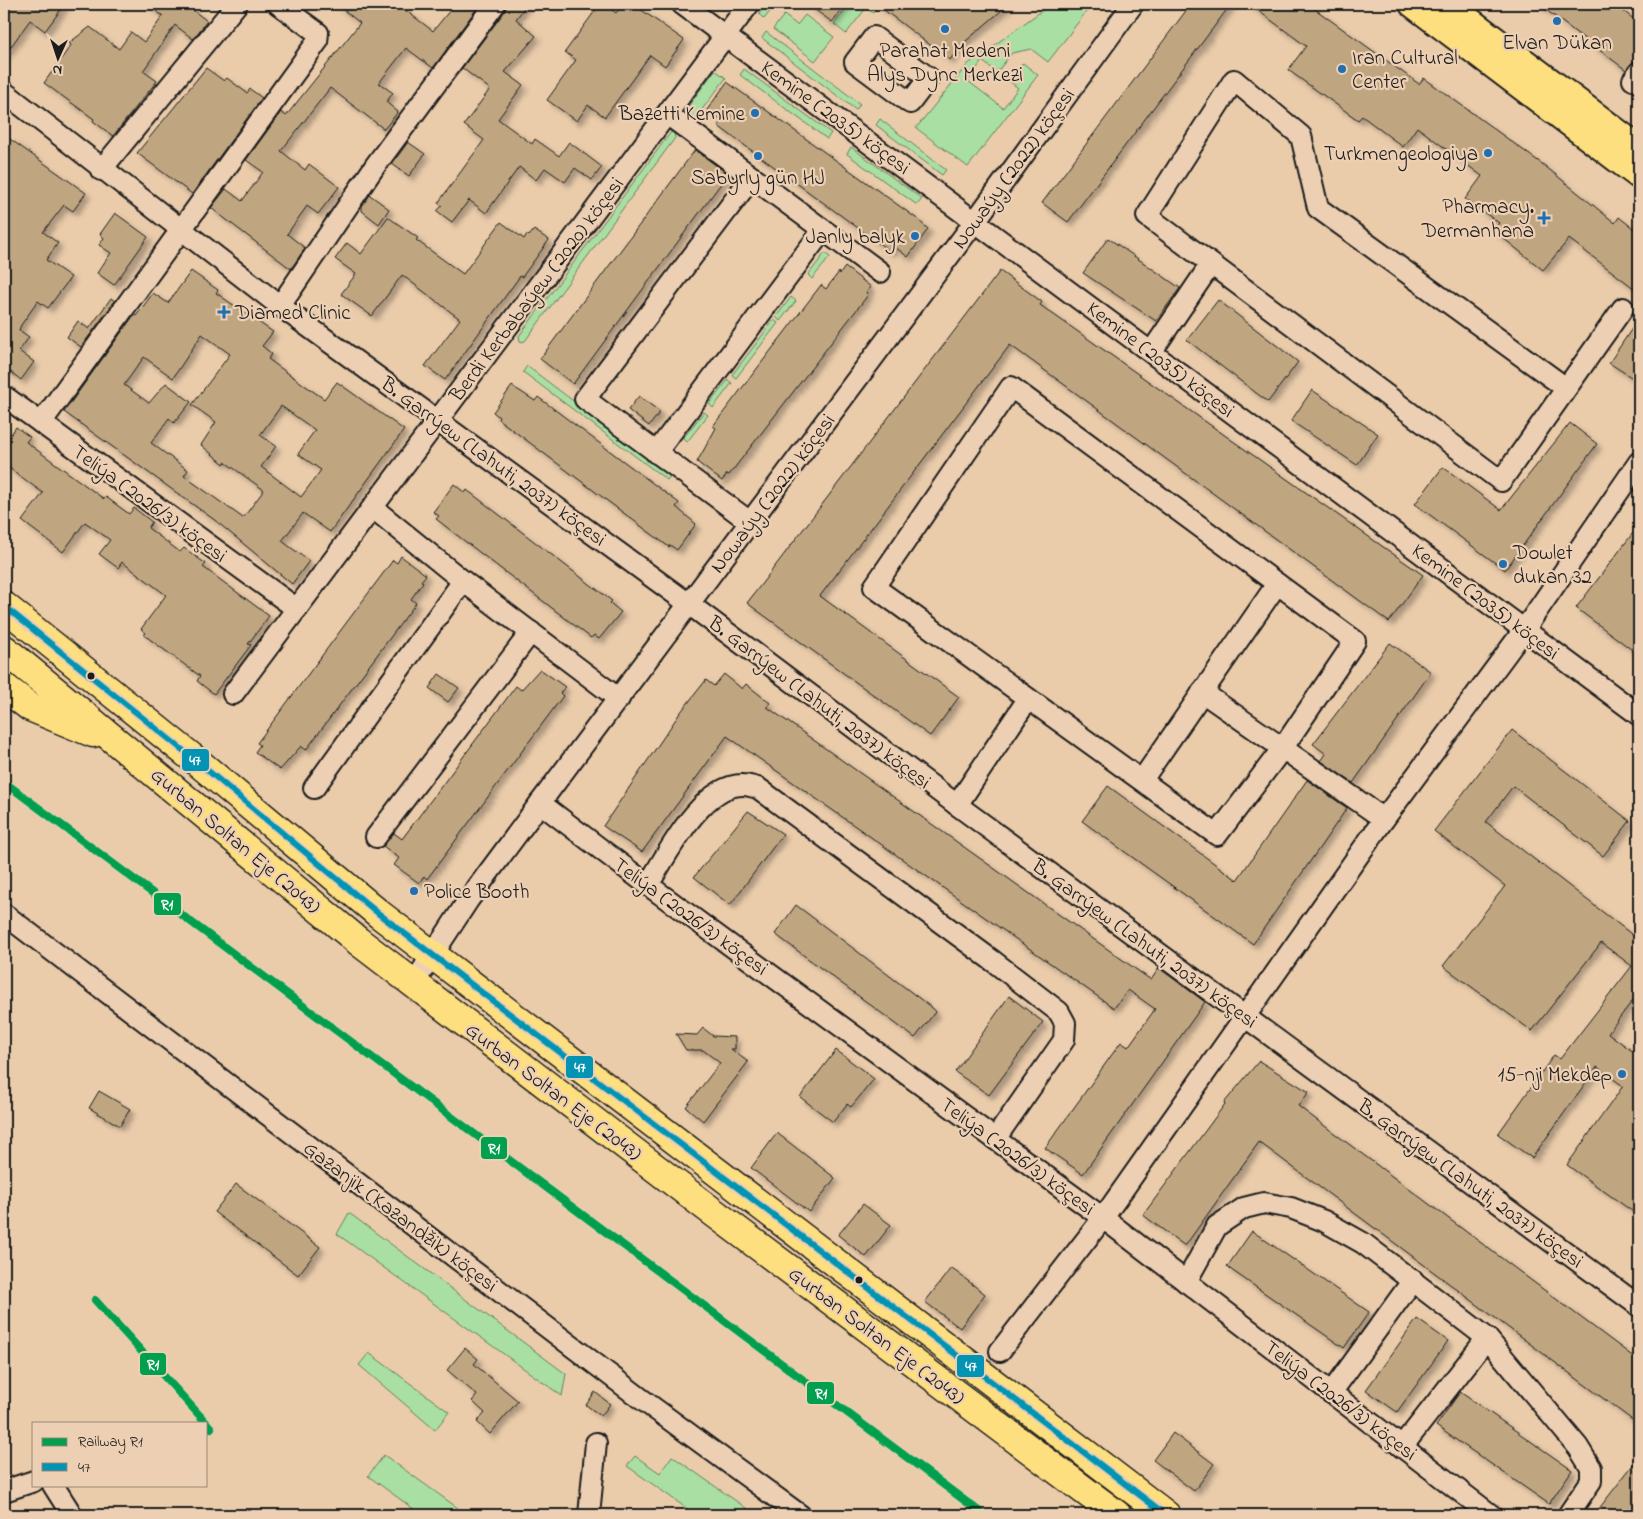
<svg xmlns="http://www.w3.org/2000/svg" width="1643" height="1519" font-family="'Indie Flower',sans-serif">
<style>
.green{fill:#a9dfa2;stroke:#627e5f}
.building{fill:#bfa680;stroke:#1c1c1c;fill-rule:evenodd;filter:url(#shadow)}
.lines{fill:none;stroke-linecap:round;stroke-linejoin:round}
.minor-casing{stroke:#1c1c1c;stroke-width:24}
.major-casing{stroke:#1c1c1c;stroke-width:29}
.highway-casing{stroke:#1c1c1c;stroke-width:31}
.minor{stroke:#edd0b4;stroke-width:20}
.major{stroke:#fedf80;stroke-width:25}
.highway{stroke:#fedf80;stroke-width:28}
.bus-1-casing{stroke:#edd0b4;stroke-width:10}
.bus-1{stroke:#0494b3;stroke-width:6}
.rail-1-casing{stroke:#edd0b4;stroke-width:11}
.rail-1{stroke:#019f4e;stroke-width:8}
.poi-dot{fill:#1f6fb2;stroke:#edd0b4;stroke-width:2}
.bus-dot{fill:#1c1c1c;stroke:#edd0b4;stroke-width:2}
.labels{text-anchor:middle;stroke-width:4.5;stroke-linejoin:round;paint-order:stroke}
.poi-label{font-size:21px;fill:#1c1c1c;stroke:#edd0b4;text-anchor:end}
.street-label{font-size:21px;fill:#1c1c1c;stroke:#edd0b4}
.line-badge{stroke:#edd0b4;stroke-width:2}
.badge-label{font-size:14px;text-anchor:middle;font-weight:bold;fill:#fff}
</style>
<defs>
<filter id="shadow"><feDropShadow dx="4.5" dy="4.5" stdDeviation="2.5" flood-color="#0004"/></filter>
</defs>
<rect width="100%" height="100%" fill="#eaccab"/>
<filter id="ink" filterUnits="userSpaceOnUse"><feTurbulence type="fractalNoise" baseFrequency=".02" numOctaves="2"/><feDisplacementMap in="SourceGraphic" scale="10" xChannelSelector="R" yChannelSelector="G"/><feConvolveMatrix kernelMatrix="1 2 1 2 8 2 1 2 1" color-interpolation-filters="sRGB"/></filter>
<g filter="url(#ink)">
<g class="green">
<path d="M766,4h10l-12,15 -5,-5z"/>
<path d="M850,4h30l-7,9 -7,-5 -20,26 -12,-10z"/>
<path d="M1051,4h41l-44,58 -17,-13 -19,4 -15,19 -15,-11 -14,20 35,27 15,-20 -9,-7 14,-18 15,12 -70,92 -52,-39 51,-63z"/>
<path d="M784,15l13,10 8,-10 29,22 -19,24 -42,-32z"/>
<path d="M766,32l94,72 -4,6 -94,-72z"/>
<path d="M744,69l87,64 -4,6 -87,-64z"/>
<path d="M715,70l11,8 -32,42 -10,-8z"/>
<path d="M880,119l66,51 -4,5 -66,-50z"/>
<path d="M671,132l3,1 1,5 -150,203 -5,1 -1,-6z"/>
<path d="M851,147l71,52 -5,6 -70,-51z"/>
<path d="M825,253l5,4 -18,22 -4,-4z"/>
<path d="M791,297l5,4 -16,20 -4,-4z"/>
<path d="M774,320l4,3 -42,55 -4,-3z"/>
<path d="M527,366l144,109 -4,5 -144,-108z"/>
<path d="M728,380l4,3 -19,25 -4,-4z"/>
<path d="M704,412l4,3 -21,27 -4,-4z"/>
<path d="M349,1213l217,161 -4,22 -225,-162z"/>
<path d="M369,1353l80,59 -14,18 -76,-65z"/>
<path d="M384,1455l78,56 -3,4h-37l-54,-39z"/>
<path d="M635,1456l25,17 12,-17 84,59h-60l-69,-49z"/>
</g>
<g class="building">
<path d="M8,4h57l-20,27 -15,-11 -26,36v-41l7,-9z"/>
<path d="M146,4h39l22,17 -14,18 -18,-14 -32,46 14,10 -44,55 -20,-15 1,-2 -50,-36 27,-38 -2,-2 21,-16 29,22 12,-17 13,10 19,-26z"/>
<path d="M336,4h61l36,27 22,-27h25l-47,64 -27,-20 -27,35 14,10 -7,9 12,10 -14,17 -54,-41 -49,63 24,19 4,-6 30,23 -21,27 -11,-8 -20,28 18,14 -14,21 -80,-61 15,-19 16,12 21,-29 -17,-12 35,-48 5,4 74,-93z"/>
<path d="M507,4h20l-11,15 20,17 -31,36 18,13 -25,34 34,25 3,-5 24,17 10,-14 33,25 -10,13 -17,-12 -10,14 -20,-14 -9,12 -17,-13 -33,46 -17,-13 -17,22 -15,-11 5,-5 -4,-3 46,-63 -20,-15 26,-36 -28,-21 43,-57z"/>
<path d="M600,4h4l12,9 7,-9h10l51,36 -19,26 -15,-11 -45,62 -17,-12 -11,16 -30,-21 29,-40 -11,-8z"/>
<path d="M807,4h39l-14,18z"/>
<path d="M876,4h133l-50,43 -9,13z"/>
<path d="M1191,4h40l-163,218 -26,-19z"/>
<path d="M1249,4h59l111,80 5,-6 121,88 70,57 4,-6 20,16v59l-70,-53 -26,31 -50,-40 6,-7 -34,-24 17,-23 -65,-49 -14,20 -41,-31 -4,4 -70,-50 18,-24z"/>
<path d="M1538,4h76l25,19v32l-13,15z"/>
<path d="M206,68l18,13 3,-3 20,15 3,-4 12,9 -70,96 -55,-41z"/>
<path d="M727,82l189,136 12,11 -20,28 -13,-10 -4,5 -173,-126 5,-5 -16,-11z"/>
<path d="M10,139l76,54 -13,18 -9,-6 -21,27 15,11 -12,17 25,17 -23,31 -10,-7 -17,24 -2,5 10,7 -10,14 15,11 -13,18 -14,-11 -3,4v-225z"/>
<path d="M408,142l17,12 -16,22 -17,-12z"/>
<path d="M695,150l33,24 -155,210 -33,-25z"/>
<path d="M370,195l19,14 -10,15 -17,-13v-5z"/>
<path d="M115,213l33,24 -34,48 -17,-12 14,-20 -12,-8 5,-7 -4,-4z"/>
<path d="M388,217l30,21 -2,2 47,34 38,-52 23,17 3,-5 2,2 5,-6 15,10 -27,37 -2,-1 -75,104 -20,-14 35,-47 -58,-44 -30,41 -31,-22 15,-20 -21,-15 12,-16 14,11z"/>
<path d="M1108,238l72,50 -24,33 -73,-48z"/>
<path d="M845,267l26,20 -5,6 2,2 -139,180 -2,-1 -5,7 -25,-19 19,-34 -3,-2 108,-141 5,4 13,-17 1,2z"/>
<path d="M191,271l27,19 -2,3 57,39 -11,14 10,8 -4,5 56,40 13,-17 67,48 -74,102 -27,-19 -21,28 27,20 -17,23 -76,-63 -152,-109 70,-97 2,1 17,-23 15,10zM202,334l28,20 -38,51 24,17 -15,23 23,19 1,-2 39,28 -21,28 -59,-42 4,-6 -37,-27 18,-25 5,5 17,-21 -25,-19 -17,20 -25,-18 20,-28 29,21zM281,406l34,24 -17,24 23,16 -20,27 -40,-30 15,-21 -16,-11z"/>
<path d="M1000,271l42,31 -2,3 383,270 -34,47 -379,-277 -190,251 139,101 -29,39 -183,-133z"/>
<path d="M111,298l4,3 -34,46 -14,-10 11,-16 11,8z"/>
<path d="M1218,300l80,62 -30,40 -81,-62z"/>
<path d="M1639,318v64l-30,-19z"/>
<path d="M512,386l23,15 3,-4 141,106 -3,4 20,17 -19,26 -7,-5 -1,2 -171,-128 1,-2 -6,-5z"/>
<path d="M1312,390l66,44 -21,31 -66,-44z"/>
<path d="M639,396l21,16 -11,14 -21,-16z"/>
<path d="M1570,423l27,21 -92,126 -90,-66 28,-37 58,43z"/>
<path d="M16,427l14,10 -4,5 78,57 2,-2 23,17 5,-6 18,14 -4,6 32,24 4,-4 22,16 -3,3 66,49 -21,28 3,1 -37,49 -17,-13 3,-5 -56,-41 2,-2 -5,-4 25,-34 -44,-33 -4,6 -19,-14 11,-14 -25,-18 -22,30 -41,-31 21,-28 -39,-29v-20z"/>
<path d="M454,484l11,9 2,-3 145,111 -2,2 11,9 -22,27 -5,-4 -3,3 -155,-119 3,-3 -6,-4z"/>
<path d="M1639,525v130l-63,-47z"/>
<path d="M401,556l25,19 -5,6 2,1 -12,17 5,4 -110,147 -5,-4 -21,24 -25,-18 5,-7 -3,-2 136,-183 4,3z"/>
<path d="M1390,643l41,29 -78,111 -32,-22 5,-7 -13,-10z"/>
<path d="M540,669l25,18 -5,6 3,3 -136,183 -3,-3 -5,7 -25,-18 5,-7 -16,-12 11,-13 8,6 114,-153 5,4z"/>
<path d="M439,674l20,14 -11,14 -19,-14z"/>
<path d="M724,674l18,15 4,-5 24,19 -3,4 384,273 8,-12 46,34 -122,172 -38,-26 76,-106 7,5 27,-38 -27,-19 -14,18 -387,-272 -85,116 -39,-26 77,-113 26,-33 8,6z"/>
<path d="M1512,730l118,91 -27,35 -90,-70 -27,36 153,118v52l-31,41 31,23v160l-72,-51 56,-79 -26,-19 -65,91 -34,-24 56,-79 6,4 72,-93 -31,-23 -69,88 -89,-65 62,-80 -71,-55z"/>
<path d="M1307,780l40,28 -94,136 -171,-123 26,-35 129,94z"/>
<path d="M748,811l35,23 -53,71 -36,-28z"/>
<path d="M796,905l140,106 -21,27 -140,-104z"/>
<path d="M1009,996l34,26 -54,73 -34,-23z"/>
<path d="M703,1028l10,8 22,1v12h-4l17,13 -45,59 -17,-14 34,-44 -17,-13h-17l-10,-16 21,1z"/>
<path d="M836,1050l38,29 -23,28 -4,-3 -14,18 -33,-25z"/>
<path d="M1259,1061l50,31 -11,14 341,255v64l-380,-283 -74,104 -42,-31 82,-111 -1,-1z"/>
<path d="M99,1091l31,18 -10,17 -31,-18z"/>
<path d="M777,1133l58,45 -26,34 -58,-44z"/>
<path d="M236,1184l84,63 -22,28 -84,-63z"/>
<path d="M863,1204l28,21 -25,32 -28,-22z"/>
<path d="M1252,1231l117,81 -25,36 -117,-81z"/>
<path d="M951,1268l34,26 -25,34 -35,-26z"/>
<path d="M1417,1319l31,22 -51,71 -31,-22z"/>
<path d="M465,1348l13,11 -4,5 44,37 -28,33 -13,-12 8,-9 -13,-12 5,-6 -30,-25z"/>
<path d="M595,1392l15,12 -9,12 -15,-11z"/>
<path d="M1460,1392l112,78 -23,34 -113,-78z"/>
<path d="M1173,1433l41,31 -20,27 -41,-31z"/>
<path d="M1639,1457v58h-45z"/>
</g>
<g class="lines">
<g class="minor-casing">
<g id="minor">
<path d="M682,4l957,711"/>
<path d="M874,37l55,41 -19,25 -55,-41z"/>
<path d="M1633,80l6,-8"/>
<path d="M4,92l276,214 409,298 268,201 682,501"/>
<path d="M667,114l213,158"/>
<path d="M101,170l136,-166"/>
<path d="M280,306l95,-140 120,-162"/>
<path d="M1152,351l59,-87"/>
<path d="M1011,387l344,254 -73,108 -65,86 -343,-248z"/>
<path d="M1566,388l-248,-180 -17,-72 -67,-56 -87,136 354,265 122,-173"/>
<path d="M4,396l293,213"/>
<path d="M41,423l276,-381 1,-9 -40,-29"/>
<path d="M656,453l167,-223"/>
<path d="M373,508l90,73 156,118"/>
<path d="M750,522l-165,-123 167,-222"/>
<path d="M1202,692l182,127"/>
<path d="M233,694l516,-690"/>
<path d="M1142,780l135,-196"/>
<path d="M314,788l149,-207"/>
<path d="M540,803l108,82 455,333 388,297"/>
<path d="M957,805l71,-106"/>
<path d="M376,837l155,-205"/>
<path d="M648,885c19,-30 54,-101 95,-100 5,0 10,2 15,3l235,173 66,51 6,11 -1,17 -69,99"/>
<path d="M4,914l636,484 160,117"/>
<path d="M414,983l55,-84 71,-96 436,-583 157,-216"/>
<path d="M1186,1282l31,-56 27,-18 20,-5 27,5 33,13 39,22 124,95 91,109 13,21v13l-23,34"/>
<path d="M1000,1351l103,-133 281,-399 140,-189 115,-168"/>
<path d="M1331,1393l82,-113"/>
<path d="M1402,1447l85,-109"/>
<path d="M53,1485l19,30"/>
<path d="M4,1491l30,-10"/>
<path d="M589,1515l7,-72"/>
</g>
</g>
<g class="major-casing">
<g id="major">
<path d="M1412,4l227,172"/>
<path d="M1448,4l191,144"/>
</g>
</g>
<g class="highway-casing">
<g id="highway">
<path d="M4,606l196,158 179,150 787,601"/>
<path d="M4,649l354,292 347,265 412,309"/>
<path d="M4,687l26,20 63,26"/>
</g>
</g>
<use href="#minor" class="minor"/>
<use href="#major" class="major"/>
<use href="#highway" class="highway"/>
<g class="bus-1-casing">
<path id="bus-1" d="M4,606l196,158 179,150 787,601"/>
</g>
<use href="#bus-1" class="bus-1"/>
<g class="rail-1-casing">
<g id="rail-1">
<path d="M4,782l980,733"/>
<path d="M95,1300l116,128"/>
</g>
</g>
<use href="#rail-1" class="rail-1"/>
</g>
</g>
<g class="poi-dot">
<circle cx="1557" cy="21" r="5"/>
<circle cx="945" cy="29" r="5"/>
<circle cx="1342" cy="69" r="5"/>
<circle cx="755" cy="113" r="5"/>
<circle cx="1488" cy="153" r="5"/>
<circle cx="758" cy="156" r="5"/>
<path d="M1541.5 210.5h5v5h5v5h-5v5h-5v-5h-5v-5h5z"/>
<circle cx="915" cy="236" r="5"/>
<path d="M221.5 304.5h5v5h5v5h-5v5h-5v-5h-5v-5h5z"/>
<circle cx="1503" cy="564" r="5"/>
<circle cx="414" cy="891" r="5"/>
<circle cx="1622" cy="1074" r="5"/>
</g>
<g class="bus-dot">
<circle cx="91" cy="676" r="4.5"/>
<circle cx="859" cy="1280" r="4.5"/>
</g>
<g class="labels">
<g class="poi-label">
<text x="1557" y="49" text-anchor="middle">Elvan Dükan</text>
<text x="945" y="57" text-anchor="middle">Parahat Medeni<tspan x="945" dy="24">Alys Dync Merkezi</tspan></text>
<text x="1352" y="64" text-anchor="start">Iran Cultural<tspan x="1352" dy="24">Center</tspan></text>
<text x="745" y="120">Bazetti Kemine</text>
<text x="1478" y="160">Turkmengeologiya</text>
<text x="758" y="184" text-anchor="middle">Sabyrly gün HJ</text>
<text x="1534" y="213">Pharmacy.<tspan x="1534" dy="24">Dermanhana</tspan></text>
<text x="905" y="243">Janly balyk</text>
<text x="235" y="319" text-anchor="start">Diamed Clinic</text>
<text x="1513" y="559" text-anchor="start">Dowlet<tspan x="1513" dy="24">dukan 32</tspan></text>
<text x="424" y="898" text-anchor="start">Police Booth</text>
<text x="1612" y="1081">15-nji Mekdep</text>
</g>
<g class="street-label">
<text transform="translate(836 117) rotate(36)" y="7">Kemine (2035) köçesi</text>
<text transform="translate(1013 168) rotate(-54)" y="7">Nowaýy (2022) köçesi</text>
<text transform="translate(536 289) rotate(-53)" y="7">Berdi Kerbabaýew (2020) köçesi</text>
<text transform="translate(1161 359) rotate(37)" y="7">Kemine (2035) köçesi</text>
<text transform="translate(494 461) rotate(36)" y="7">B. Garrýew (Lahuti, 2037) köçesi</text>
<text transform="translate(772 493) rotate(-53)" y="7">Nowaýy (2022) köçesi</text>
<text transform="translate(150 503) rotate(36)" y="7">Teliýa (2026/3) köçesi</text>
<text transform="translate(1486 601) rotate(37)" y="7">Kemine (2035) köçesi</text>
<text transform="translate(820 702) rotate(37)" y="7">B. Garrýew (Lahuti, 2037) köçesi</text>
<text transform="translate(236 840) rotate(40)" y="7">Gurban Soltan Eje (2043)</text>
<text transform="translate(691 916) rotate(36)" y="7">Teliýa (2026/3) köçesi</text>
<text transform="translate(1145 943) rotate(36)" y="7">B. Garrýew (Lahuti, 2037) köçesi</text>
<text transform="translate(554 1091) rotate(37)" y="7">Gurban Soltan Eje (2043)</text>
<text transform="translate(1018 1156) rotate(36)" y="7">Teliýa (2026/3) köçesi</text>
<text transform="translate(1471 1183) rotate(36)" y="7">B. Garrýew (Lahuti, 2037) köçesi</text>
<text transform="translate(401 1216) rotate(37)" y="7">Gazanjik (Kazandžik) köçesi</text>
<text transform="translate(877 1335) rotate(37)" y="7">Gurban Soltan Eje (2043)</text>
<text transform="translate(1341 1400) rotate(37)" y="7">Teliýa (2026/3) köçesi</text>
</g>
</g>
<g class="line-badge">
<rect x="181" y="748" width="29" height="24" rx="5" fill="#0494b3"/>
<rect x="153" y="892" width="29" height="24" rx="5" fill="#019f4e"/>
<rect x="565" y="1055" width="29" height="24" rx="5" fill="#0494b3"/>
<rect x="480" y="1136" width="28" height="24" rx="5" fill="#019f4e"/>
<rect x="139" y="1352" width="28" height="24" rx="5" fill="#019f4e"/>
<rect x="956" y="1354" width="29" height="24" rx="5" fill="#0494b3"/>
<rect x="806" y="1381" width="29" height="24" rx="5" fill="#019f4e"/>
</g>
<g class="badge-label">
<text x="195" y="765">47</text>
<text x="167" y="909">R1</text>
<text x="580" y="1072">47</text>
<text x="494" y="1153">R1</text>
<text x="153" y="1369">R1</text>
<text x="971" y="1371">47</text>
<text x="821" y="1398">R1</text>
</g>
<rect width="1643" height="1519" fill="none" stroke="#edd0b4" stroke-width="20"/>
<rect x="10" y="10" width="1623" height="1499" fill="none" stroke="#1c1c1c" stroke-width="2" filter="url(#ink)"/>
<rect x="32" y="1422" width="175" height="65" fill="#edd0b4" stroke="#998877"/>
<rect x="42" y="1438" width="25" height="8" fill="#019f4e" stroke="#998877"/>
<text x="78" y="1446" font-size="15" fill="#1c1c1c">Railway R1</text>
<rect x="42" y="1463" width="25" height="8" fill="#0494b3" stroke="#998877"/>
<text x="78" y="1472" font-size="15" fill="#1c1c1c">47</text>
<g transform="translate(58 58) rotate(183)" stroke="#edd0b4" stroke-width="4" paint-order="stroke">
<path d="M0-4L9 19L0 12L-9 19Z" fill="#1c1c1c"/>
<text y="-8" font-size="14" font-weight="bold" text-anchor="middle" fill="#1c1c1c">N</text>
</g>
</svg>
